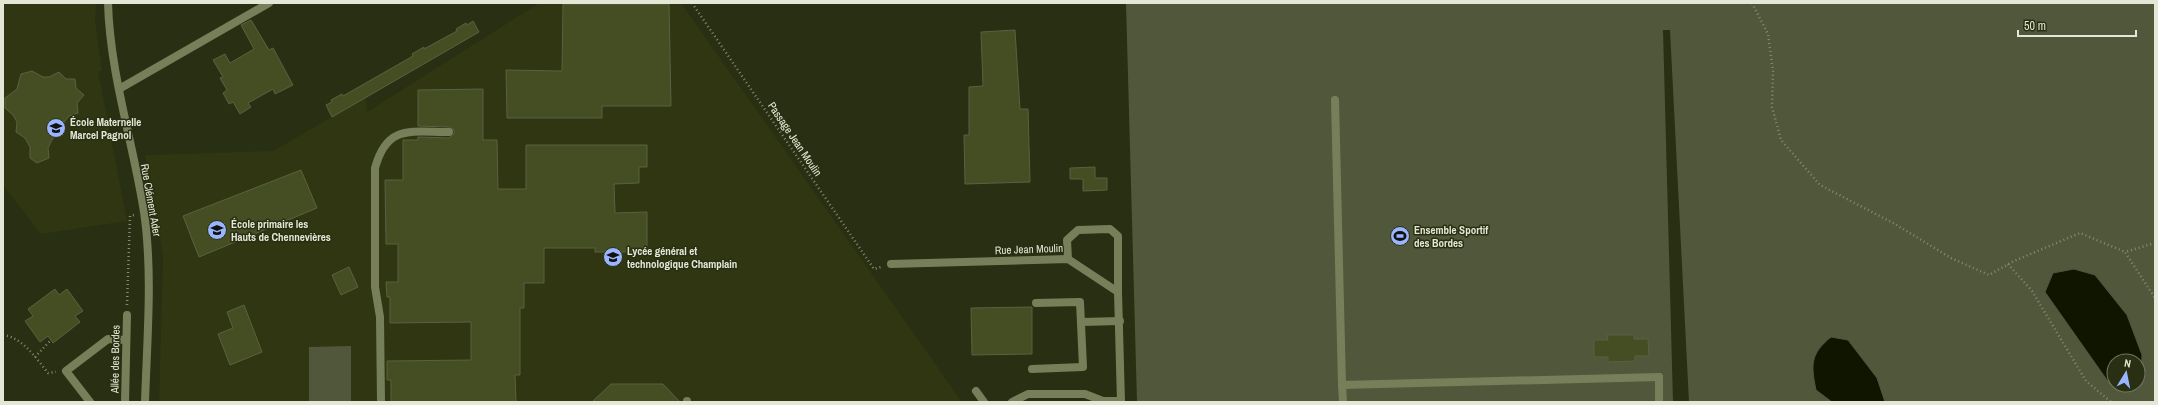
<svg xmlns="http://www.w3.org/2000/svg" width="2158" height="405" font-family="'Archivo Narrow',sans-serif">
<style>
.built{fill:#2f3611}
.green{fill:#51573b;fill-rule:evenodd}
.water{fill:#101500;stroke:#4f5440}
.building{fill:#454e23;stroke:#5a6142}
.lines{fill:none;stroke-linecap:round;stroke-linejoin:round}
.path{stroke:#868b74;stroke-width:2.5;stroke-dasharray:1 3;stroke-linecap:butt}
.service{stroke:#767f59;stroke-width:8}
.minor{stroke:#767f59;stroke-width:8}
.labels{text-anchor:middle;stroke-width:3;stroke-linejoin:round;paint-order:stroke}
.poi-label{font-size:11px;font-weight:bold;fill:#e3e7d5;stroke:#292f12;text-anchor:start}
.street-label{font-size:11px;fill:#e3e7d5;stroke:#292f12}
</style>
<rect width="100%" height="100%" fill="#292f12"/>
<g class="built">
<path d="M3,3h93l-1,17 7,51h-4l29,150 -86,13 -38,-49z"/>
<path d="M539,3h142l281,399h-803l4,-145 -18,-102 128,-4 93,-54 1,15z"/>
</g>
<g class="green">
<path d="M1126,3h1029v399h-466l-19,-372h-7l10,372h-536zM2114,361h24v24h-24z"/>
<path d="M351,346v56h-42v-55z"/>
</g>
<g class="water">
<path d="M2074,269l21,6 32,40 15,40 -1,22 -3,2v-18h-24v23l-7,-4 -62,-88 8,-19z"/>
<path d="M1831,337l17,3 29,38 8,24h-53l-16,-12c-5,-25 -6,-36 15,-53z"/>
</g>
<g class="building">
<path d="M563,4h106l2,102h-69v12h-95l-1,-48 56,1z"/>
<path d="M251,20l18,30 4,-2 20,37 -18,9 -2,-5 -25,14 3,4 -11,7 -7,-12 -4,2 -6,-11 4,-3 -7,-12 3,-1 -10,-17 12,-6 5,9 24,-14 -13,-24z"/>
<path d="M473,21l6,11 -147,85 -6,-12 6,-3 -1,-2 11,-6 1,2 70,-40 -1,-2 12,-7v2l33,-18 -1,-2 10,-6 1,2z"/>
<path d="M1015,30l5,79h8l2,73 -65,2 -1,-49h5v-48l14,-1 -2,-54z"/>
<path d="M32,71l11,6h6l10,-5 7,7h9l1,9 8,7 -7,8 1,10 -9,3 -7,9 1,10 -10,3 -5,10 1,10 -12,5 -7,-5v-11l-5,-9 -9,-6 1,-10 -4,-7 -8,-7v-10l12,-9 4,-15z"/>
<path d="M483,89v51h14l1,49h28v-44h121v22h-8v16l-25,1 1,29 32,-1v40h-52v-4h-51v35h-20v25h-4v67h-5l1,27h-125v-22h-4v-19l84,-1v-38l-81,1v-26h-3l-1,-15h12v-38h-12l-1,-64h18v-40h15v-3l31,1 5,-4v-4l-5,-3 -31,-1v-36z"/>
<path d="M1095,167v11h12v12l-24,1v-12h-13v-11z"/>
<path d="M301,170l16,38 -118,49 -16,-41z"/>
<path d="M349,267l9,20 -17,8 -9,-20z"/>
<path d="M55,289l4,6 8,-6 16,22 -8,5 5,6 -27,21 -5,-7 -8,6 -15,-21 8,-5 -5,-7z"/>
<path d="M244,305l18,47 -32,13 -12,-31 15,-6 -6,-16z"/>
<path d="M1032,307v47l-60,1 -1,-47z"/>
<path d="M1607,335h27v4h14l1,17h-14v5l-27,1v-5h-14v-17h14z"/>
<path d="M611,384h52l17,18h-88z"/>
</g>
<g class="lines">
<g class="path">
<path d="M692,3l182,266 7,-2"/>
<path d="M1752,3l16,31 5,37 -1,36 9,33 39,45 75,39 56,34 38,17 25,-14 66,-28 45,19"/>
<path d="M2155,243l-30,9 30,46"/>
<path d="M2008,264l24,27 54,90 25,21"/>
<path d="M127,305l3,-89 4,-1"/>
<path d="M3,335c19,2 33,23 45,38l8,-1"/>
<path d="M35,357l16,-17"/>
</g>
<g class="service">
<path d="M119,89l150,-86"/>
<path d="M1335,100l7,285"/>
<path d="M1068,259l-1,-19 11,-10 32,-1 8,7v56"/>
<path d="M1081,322l39,-1"/>
<path d="M1032,369l51,-2 -3,-65 -44,1"/>
<path d="M1659,377v25"/>
<path d="M976,391l8,11"/>
<path d="M687,401v1"/>
<path d="M90,402l-24,-31 42,-32 18,1"/>
<path d="M381,402l-1,-85 -5,-30v-119c12,-44 36,-36 74,-36"/>
<path d="M1012,402l16,-8h57l18,7h18"/>
</g>
<g class="minor">
<path d="M108,3c2,71 25,139 36,209 9,62 3,127 1,190"/>
<path d="M891,264l177,-5 50,33 3,110"/>
<path d="M125,402l2,-87"/>
<path d="M1343,402l-1,-17 317,-8"/>
</g>
</g>
<defs>
<g id="school-disc" transform="scale(1)"><circle r="9.5" fill="#9ab5fd" stroke="#292f12"/><path d="M0-5L7-2L0 1L-7-2ZM-4 1L0 2.5L4 1V4Q0 6-4 4Z" fill="#111"/></g>
<g id="stadium-disc" transform="scale(1)"><circle r="9.5" fill="#9ab5fd" stroke="#292f12"/><path d="M0-5a6.5 5 0 1 0 0 10a6.5 5 0 1 0 0-10ZM-3.5-1.8h7v3.6h-7Z" fill="#111"/></g>
</defs>
<g fill-rule="evenodd">
<use href="#school-disc" x="56" y="128"/>
<use href="#school-disc" x="217" y="230"/>
<use href="#stadium-disc" x="1400" y="236"/>
<use href="#school-disc" x="613" y="257"/>
</g>
<g class="labels">
<g class="poi-label">
<text x="70" y="126">École Maternelle<tspan x="70" dy="13">Marcel Pagnol</tspan></text>
<text x="231" y="228">École primaire les<tspan x="231" dy="13">Hauts de Chennevières</tspan></text>
<text x="1414" y="234">Ensemble Sportif<tspan x="1414" dy="13">des Bordes</tspan></text>
<text x="627" y="255">Lycée général et<tspan x="627" dy="13">technologique Champlain</tspan></text>
</g>
<g class="street-label">
<text transform="translate(795 139) rotate(56)" y="4">Passage Jean Moulin</text>
<text transform="translate(151 200) rotate(80)" y="4">Rue Clément Ader</text>
<text transform="translate(1029 249) rotate(-2)" y="4">Rue Jean Moulin</text>
<text transform="translate(115 359) rotate(-89)" y="4">Allée des Bordes</text>
</g>
</g>
<rect width="2158" height="405" fill="none" stroke="#e3e7d5" stroke-width="8"/>
<g transform="translate(2126 373) rotate(10)"><circle r="19" fill="#292f12" stroke="#737960"/>
<path d="M0-3L7 15L0 10L-7 15Z" fill="#9ab5fd"/>
<text y="-6" font-size="11" font-weight="bold" text-anchor="middle" fill="#e3e7d5">N</text>
</g>
<path d="M2018 30v6h118v-6" fill="none" stroke="#e3e7d5" stroke-width="2"/>
<text x="2024" y="30" font-size="12" fill="#e3e7d5" stroke="#292f12" stroke-width="3" paint-order="stroke">50 m</text>
</svg>
